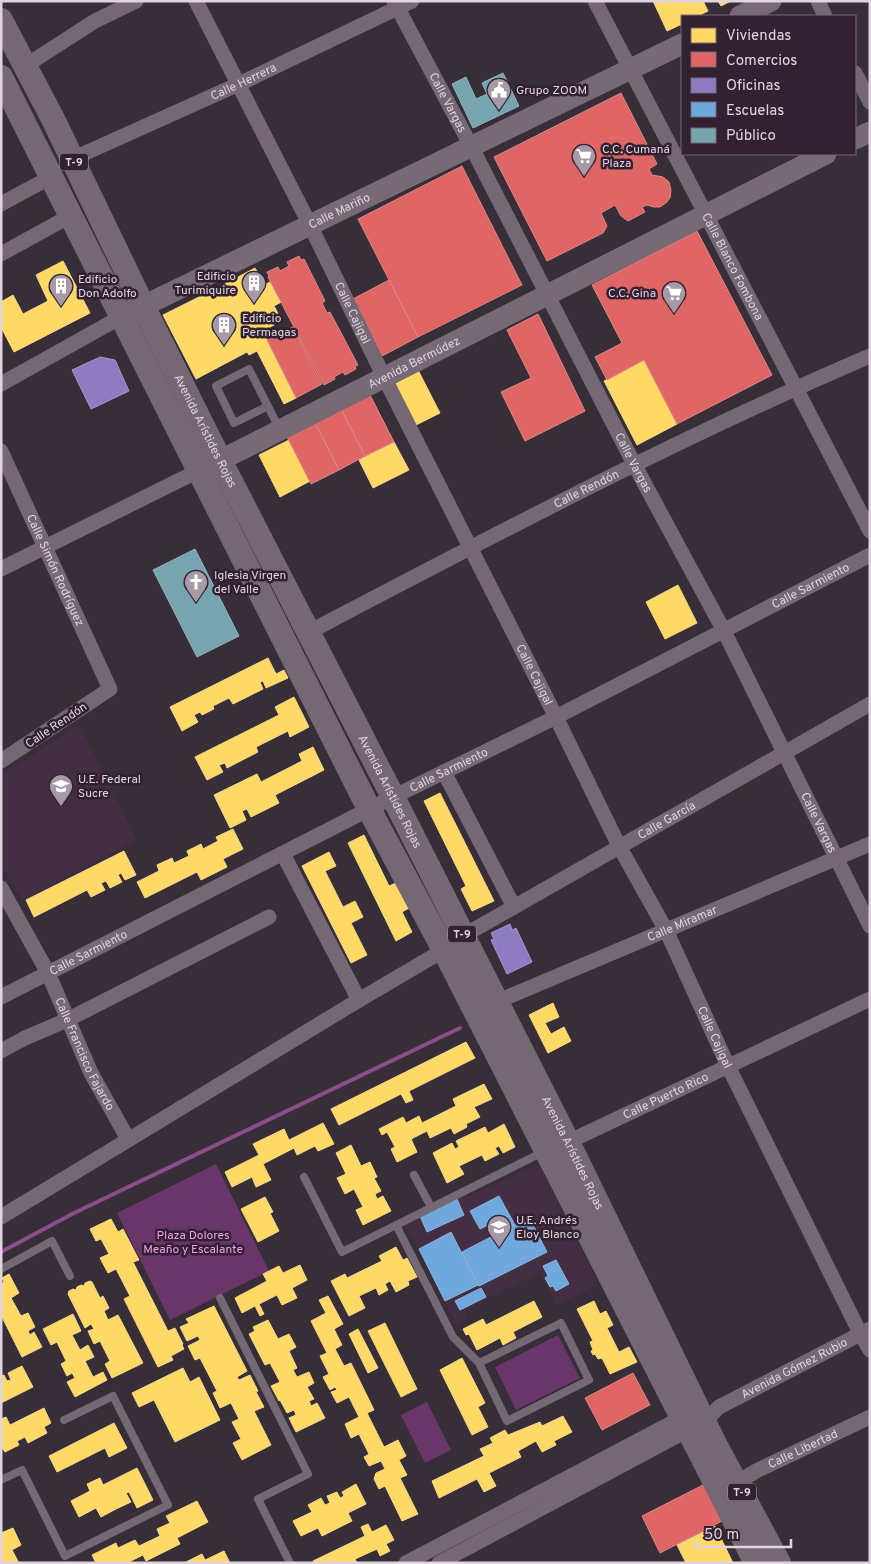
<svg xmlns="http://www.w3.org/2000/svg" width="871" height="1564" font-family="Overpass,sans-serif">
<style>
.built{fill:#432e43}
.green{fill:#693669}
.homes{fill:#ffd966;stroke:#f6d88a}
.shops{fill:#e06666;stroke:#e0878a}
.offices{fill:#8e7cc3;stroke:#a796cb}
.schools{fill:#6fa8dc;stroke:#91b5dd}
.public{fill:#76a5af;stroke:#96b3bd}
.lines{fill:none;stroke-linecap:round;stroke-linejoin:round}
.stream{stroke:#8b4d8b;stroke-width:4}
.lane{stroke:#736873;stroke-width:8}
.street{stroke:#736873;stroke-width:15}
.secondary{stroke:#766a75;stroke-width:21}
.primary{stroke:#746874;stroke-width:24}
.labels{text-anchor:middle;stroke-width:5;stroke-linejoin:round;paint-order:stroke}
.shield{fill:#322131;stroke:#ac9eab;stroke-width:1}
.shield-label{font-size:11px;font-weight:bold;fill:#e0d4df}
.street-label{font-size:12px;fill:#e0d4df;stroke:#322131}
.poi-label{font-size:12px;fill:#e0d4df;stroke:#322131;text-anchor:start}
.park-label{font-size:12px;fill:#f99ef8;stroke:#322131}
</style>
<rect width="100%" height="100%" fill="#382e38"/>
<g class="built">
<path d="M80,725l57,115 -115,60 -21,-36v-89z"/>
<path d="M539,1165l60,119 -42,21 -17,-33 -77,38 4,8 -11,6 -51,-100 15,-6v-2z"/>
</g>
<g class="green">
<path d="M216,1164l53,107 -99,49 -53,-107z"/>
<path d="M558,1335l22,43 -64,32 -21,-43z"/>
<path d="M427,1402l24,48 -26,13 -24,-48z"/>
</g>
<g class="homes">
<path d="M653,1h50l5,10 -10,5h-16v8l-15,7z"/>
<path d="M718,1h13l-10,5z"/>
<path d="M63,261l27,52 -76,39 -13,-25v-25l12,-7 10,19 25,-13 -12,-26z"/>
<path d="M255,268l9,17 6,-3 11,20 -7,4 7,13 -8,4 1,2 -26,13 -27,-52z"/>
<path d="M221,286l27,52 15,-7 33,67 -12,6 -27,-53 -8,4 -2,-3 -51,27 -33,-64z"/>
<path d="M644,360l33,64 -40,21 -33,-64z"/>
<path d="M418,370l22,43 -28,14 -21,-43z"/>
<path d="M289,440l21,41 -30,16 -21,-42z"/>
<path d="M394,442l15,28 -36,18 -14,-28z"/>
<path d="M678,585l19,38 -32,16 -19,-37z"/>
<path d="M268,658l8,16 8,-4 4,8 -22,10 -3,-7 -3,1 3,7 -30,15 -4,-6 -16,8 1,3 -12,6 -2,-3 -6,3 4,7 -16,9 -12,-24z"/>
<path d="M294,697l15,30 -19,10 -2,-6 -32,16 2,5 -31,16 -2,-5 -6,2 4,7 -16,8 -12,-23 84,-42 -4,-8z"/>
<path d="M313,747l11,23 -49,25 4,8 -28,14 -4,-8 -5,2 4,9 -16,8 -16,-33 43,-21 4,8 41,-21 -3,-7z"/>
<path d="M440,793l54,108 -22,10 -11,-22 5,-3 -42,-85z"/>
<path d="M233,829l10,20 -20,10 4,8 -26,13 -4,-8 -52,26 -8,-16 22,-11 -2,-6 15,-7 2,5 15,-7 -2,-5 14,-7 2,5 15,-8 -2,-4z"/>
<path d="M364,835l25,51 7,-3 13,25 -7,4 10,20 -16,9 -48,-98z"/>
<path d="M124,851l12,24 -11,5 -4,-7 -3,2 4,7 -12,6 -4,-7 -5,2 4,7 -14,7 -4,-7 -53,27 -8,-17z"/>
<path d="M329,852l7,14 -11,5 18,36 12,-6 8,16 -12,6 16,32 -16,8 -49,-97z"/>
<path d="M553,1003l6,14 -14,6 6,11 13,-7 7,14 -23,12 -19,-38z"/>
<path d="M466,1042l9,16 -66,33 4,9 -7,3 -5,-9 -62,31 -8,-16z"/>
<path d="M484,1084l8,15 -18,8 6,10 -14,7 1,3 -13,7 -3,-6 -21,10 -3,-7 -16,8 6,13 -20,10 -6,-13 4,-2 -8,-15 -5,3 -3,-6 24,-12 3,6 13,-7 3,7 34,-17 -3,-7z"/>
<path d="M323,1123l11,21 -16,7 -3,-5 -18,9 -3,-7 -31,16 8,16 -15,7 -4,-10 -20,10 -7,-15 34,-17 -6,-11 31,-15 5,11z"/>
<path d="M504,1124l11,23 -12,6 -4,-7 -4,2 4,6 -14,7 -3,-6 -23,11 5,8 -17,9 -14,-30 19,-10 3,6 4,-2 -3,-6 29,-14 3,6z"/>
<path d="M351,1145l10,21 9,-4 7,15 -3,1 7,13 -6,3 2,5 6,-3 8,15 -28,14 -7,-15 7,-3 -9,-18 -9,5 -8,-16 9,-4 -10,-21z"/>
<path d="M265,1197l8,15 -3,1 9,18 -21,11 -17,-33z"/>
<path d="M111,1219l7,13 5,-3 16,31 -6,2 35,69 7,-3 8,16 -1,1 2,4 -13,7 2,4 -15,7 -34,-68 6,-3 -14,-27 -8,4 -8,-15 9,-4 -8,-15 -5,2 -6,-12z"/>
<path d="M396,1247l7,13 4,-2 10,19 -9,4 1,4 -13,7 -6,-11 -5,3 3,6 -9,5 -3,-7 -17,8 6,12 -16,8 -18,-35 14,-7 2,4 35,-17 -3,-5z"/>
<path d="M300,1265l7,15 -15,8 5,10 -15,7 -5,-10 -18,9 5,10 -4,2 -5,-10 -13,7 -7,-15 32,-17 -4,-7 16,-8 4,7z"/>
<path d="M9,1274l10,19 -8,5 10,18 7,-3 7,14 -7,4 2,4 4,-3 8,15 -20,10 -21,-42v-31l3,-2 -2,-4z"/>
<path d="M90,1281l2,1 8,16 3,-2 6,12 -5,3 4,9 10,-5 25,48 -31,15 -7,-14 5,-3 -10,-20 -6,3 -6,-13 6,-2 -3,-5 -6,4 -17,-34 1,-3 4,-2 3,1 1,-3 4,-2 3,1 1,-3z"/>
<path d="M328,1296l15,28 -9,5 8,16 -7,4 9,17 7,-3 23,47 -7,3 17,34 14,-7 8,16 -7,4 8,15 -7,3 18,36 -16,7 -17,-35 -6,3 -5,-10 2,-6 9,-4 -4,-8 -12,5 -5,-9 5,-3 -10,-20 -8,4 -6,-14 14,-7 -10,-20 -12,6 -6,-11 6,-2 -2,-3 -5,3 -7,-13 6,-3 -9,-18 7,-3 -16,-32 15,-8 -7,-13z"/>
<path d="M534,1301l8,16 -29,15 3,6 -13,7 -3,-7 -23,12 -8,-16 -3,1 -3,-6 20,-10 3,6z"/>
<path d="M594,1301l6,13 6,-3 7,14 -6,3 12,24 10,-5 8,15 -27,12 -8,-16 -4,1 -3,-5 -2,1 -2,-4 2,-1 -3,-8 3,-1 -16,-32z"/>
<path d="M214,1306l33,65 -10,6 2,3 11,-5 8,16 -2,1 8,15 -10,4 17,34 -29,15 -9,-17 8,-4 -9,-17 7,-3 -8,-16 -11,5 -7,-15 4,-2 -17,-33 -5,2 -7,-14 12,-6 -2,-4 -11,5 -7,-14 9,-4 -3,-4z"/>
<path d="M73,1314l8,17 -9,4 8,15 8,-5 6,12 -9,4 8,16 10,-5 4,8 -32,17 -8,-15 8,-4 -3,-5 -5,3 -6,-12 5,-3 -9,-19 -6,3 -8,-16z"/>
<path d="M268,1320l10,19 11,-5 7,13 -7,4 8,17 -4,2 4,7 12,-5 5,11 -7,4 7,12 -5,2 2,5 6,-3 8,15 -29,14 -7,-14 7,-3 -2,-5 -7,3 -7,-13 -1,1 -8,-15 9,-4 -10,-19 -5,2 -16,-31 6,-3 -2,-4z"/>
<path d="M385,1323l32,66 -16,8 -33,-66z"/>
<path d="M358,1329l20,39 -10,5 -19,-39z"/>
<path d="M462,1358l23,45 -7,4 10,20 -16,8 -32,-65z"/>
<path d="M22,1366l11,21 -32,16v-27l3,-1 3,6 4,-1 -3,-7z"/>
<path d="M183,1368l7,14 9,-5 21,43 -45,22 -21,-42 -15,7 -7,-14z"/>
<path d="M44,1408l7,15 -7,4 3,6 -19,10 -3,-6 -8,4 2,4 -14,7 -3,-4h-1v-29l5,-2 4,8z"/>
<path d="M563,1416l9,16 -18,9 2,4 -14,7 -6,-11 -18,10 3,6 -32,16 7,13 -12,6 -7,-13 -38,19 -7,-17 52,-25 -4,-7 13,-6 -3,-5 15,-8 3,5 32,-13 2,4z"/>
<path d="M114,1423l13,25 -18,9 -4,-9 -48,24 -8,-16z"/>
<path d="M137,1468l16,32 -16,8 -8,-16 -3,1 5,9 -15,7 -15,8 -5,-9 -17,9 -8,-16 19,-10 -3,-7 13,-6 3,7z"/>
<path d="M356,1484l10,20 -18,9 4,8 -30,15 -4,-8 -17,8 -8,-15 19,-9 -4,-7 13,-7 4,7 5,-2 -3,-7 10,-4 3,6 4,-2 -2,-4z"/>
<path d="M197,1501l11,21 -31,16 3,6 -34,17 -3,-6 -16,8h-31l-4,-8 24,-12 2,5 17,-8 4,6 21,-10 -3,-7 13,-6 -4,-7z"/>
<path d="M368,1524l4,8 14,-7 8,15 -8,4 4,7 -10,5 -3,-7 -22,10 2,4h-43l-1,-2 52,-25 -4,-9z"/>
<path d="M715,1526l18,37h-47l-9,-18z"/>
<path d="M13,1528l8,17 -9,5 7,13h-18v-30z"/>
<path d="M224,1551l6,12h-46l18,-9 3,6z"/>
</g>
<g class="shops">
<path d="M621,93l36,71 -8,5 3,6 11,2 6,5 2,8 -1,8 -3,4 -7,5h-6l-7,-2 -5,2 3,5 -17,9 -7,-5 -6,-11 -14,8 6,13 -4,7 -56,28 -53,-104z"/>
<path d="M462,166l60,119 -104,52 -60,-118z"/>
<path d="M697,231l75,144 -95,49 -33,-64 -37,20 -12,-23 27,-14 -30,-58z"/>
<path d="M299,256l2,4 3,-1 21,42 -3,2 5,10 3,-1 28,53 -3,1 1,3 -11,6 -2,-3 -9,5 1,2 -11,6 -56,-108 1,-1 -2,-4 11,-5 2,4 9,-5 -2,-4z"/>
<path d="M389,280l29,57 -36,19 -29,-57z"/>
<path d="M538,314l47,97 -60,30 -24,-49 30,-14 -24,-48z"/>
<path d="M293,327l29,57 -26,14 -29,-58z"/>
<path d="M370,395l24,47 -29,14 -24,-47z"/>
<path d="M341,409l24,47 -26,14 -24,-47z"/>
<path d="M315,423l24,47 -28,14 -24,-47z"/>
<path d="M633,1373l17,32 -48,25 -17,-32z"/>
<path d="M705,1484l19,36 -64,33 -18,-37z"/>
</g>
<g class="offices">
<path d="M100,357l15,3 14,31 -38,18 -19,-39z"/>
<path d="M510,924l2,6 4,-2 16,34 -25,12 -16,-34 3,-1 -3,-6z"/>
</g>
<g class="schools">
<path d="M499,1196l16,29 -8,3 -5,-10 -22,11 -10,-18z"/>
<path d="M457,1199l7,16 -37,17 -7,-16z"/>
<path d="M529,1217l18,35 -68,34 -17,-34z"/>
<path d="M451,1232l27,53 -33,16 -26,-52z"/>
<path d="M556,1260l13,24 -13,7 -3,-5 -3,1 -5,-9 3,-2 -5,-10z"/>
<path d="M481,1288l5,9 -26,13 -5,-9z"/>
</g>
<g class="public">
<path d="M503,73l16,33 -46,22 -21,-44 14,-7 10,22 11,-5 -5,-11z"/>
<path d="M195,549l44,87 -42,21 -44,-87z"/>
</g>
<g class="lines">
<path class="stream" d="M1,1252l73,-39 386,-185"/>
<g class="lane">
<path d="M268,406l-34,17 -18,-37 33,-17 30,59"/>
<path d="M414,1175l17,32"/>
<path d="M304,1177l38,75 201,-100"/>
<path d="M396,1225l57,112 26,26 28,58 82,-41 -28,-57 -82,40"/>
<path d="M1,1269l51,-28 18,35"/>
<path d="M220,1298l88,176 -50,25 32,64"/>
<path d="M1,1480l21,-10 43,86 103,-51 -55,-109 -49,24"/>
</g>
<g class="street">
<path id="s1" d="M196,1l114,224 74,152 172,340 63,129 47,84 62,136 132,267 10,17"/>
<path id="s2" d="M394,1l77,145 163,318 90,167 146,295"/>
<path id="s3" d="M595,1l275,530"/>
<path d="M818,1l7,15"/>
<path d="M25,66l70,-45 41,-20"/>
<path d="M855,73l15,29"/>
<path id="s4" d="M72,159l167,-75 173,-83"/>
<path d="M1,204l50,-27"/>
<path d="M1,254l69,-38"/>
<path d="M1,384l120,-67"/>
<path id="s5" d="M1,451l109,238 -109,72"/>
<path d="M1,569l197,-98"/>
<path id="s6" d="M309,632c185,-97 369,-194 561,-276"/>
<path d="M444,772l70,135"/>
<path d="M283,854l76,146"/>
<path id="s7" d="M1,888l47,85 43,100 37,66"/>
<path id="s8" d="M463,936l407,-232"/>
<path id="s9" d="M1,997l392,-200 163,-80 314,-162"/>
<path id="s10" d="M496,1002l374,-158"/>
<path d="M1,1051l24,-13 42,-18 202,-103"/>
<path id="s11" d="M568,1142l302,-143"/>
<path d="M1,1217l358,-217 85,-50"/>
<path id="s12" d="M736,1483l22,-13 112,-53"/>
<path d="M406,1563l283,-149"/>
<path id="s13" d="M439,1563l266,-142 14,-14 151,-78"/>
</g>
<g class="secondary">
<path d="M740,16l31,-15"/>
<path d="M855,139l15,-7"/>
<path id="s14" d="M127,314l555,-270"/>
<path id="s15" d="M205,468l621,-314"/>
</g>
<g class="primary">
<path id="s16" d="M1,20l52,99 90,187 77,154 173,337 175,345 147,302 64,119"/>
<path d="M1,77l368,732 75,141 312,613"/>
</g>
</g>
<defs>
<g id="civic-pin" transform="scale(1.25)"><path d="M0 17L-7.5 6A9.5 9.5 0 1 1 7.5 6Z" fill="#a59aa5" stroke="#322131"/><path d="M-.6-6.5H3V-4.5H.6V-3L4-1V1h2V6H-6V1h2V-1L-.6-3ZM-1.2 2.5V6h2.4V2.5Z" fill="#fff"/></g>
<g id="supermarket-pin" transform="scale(1.25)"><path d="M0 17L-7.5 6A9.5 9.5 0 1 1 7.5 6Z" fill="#a59aa5" stroke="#322131"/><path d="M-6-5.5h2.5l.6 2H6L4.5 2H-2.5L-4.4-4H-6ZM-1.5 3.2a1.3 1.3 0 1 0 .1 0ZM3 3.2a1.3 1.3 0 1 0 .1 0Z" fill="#fff"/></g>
<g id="building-pin" transform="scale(1.25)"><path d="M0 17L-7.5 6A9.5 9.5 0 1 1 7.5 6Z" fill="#a59aa5" stroke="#322131"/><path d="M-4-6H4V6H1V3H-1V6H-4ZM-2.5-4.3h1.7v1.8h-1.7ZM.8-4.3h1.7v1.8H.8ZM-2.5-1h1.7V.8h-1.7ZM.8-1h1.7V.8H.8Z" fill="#fff"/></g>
<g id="church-pin" transform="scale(1.25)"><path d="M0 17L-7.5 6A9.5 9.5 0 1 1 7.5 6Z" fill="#a59aa5" stroke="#322131"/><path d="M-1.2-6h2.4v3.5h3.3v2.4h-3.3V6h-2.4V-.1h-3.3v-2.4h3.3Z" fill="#fff"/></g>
<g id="school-pin" transform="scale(1.25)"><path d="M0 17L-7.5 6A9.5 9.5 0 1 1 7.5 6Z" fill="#a59aa5" stroke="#322131"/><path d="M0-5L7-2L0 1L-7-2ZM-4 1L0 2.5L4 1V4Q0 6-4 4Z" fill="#fff"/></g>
</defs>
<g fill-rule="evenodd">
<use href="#civic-pin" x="499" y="90"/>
<use href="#supermarket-pin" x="584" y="156"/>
<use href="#building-pin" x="254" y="283"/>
<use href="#building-pin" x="61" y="286"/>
<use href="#supermarket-pin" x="674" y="293"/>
<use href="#building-pin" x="224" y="325"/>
<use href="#church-pin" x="196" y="582"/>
<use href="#school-pin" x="61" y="786"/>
<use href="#school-pin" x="499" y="1227"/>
</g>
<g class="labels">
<g class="shield">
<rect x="60" y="153.5" width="28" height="17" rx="4"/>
<rect x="448" y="925.5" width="28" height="17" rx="4"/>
<rect x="728" y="1483.5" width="28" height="17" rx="4"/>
</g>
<g class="shield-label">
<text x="74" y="166">T-9</text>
<text x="462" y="938">T-9</text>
<text x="742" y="1496">T-9</text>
</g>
<g class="street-label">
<text dy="4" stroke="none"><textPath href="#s4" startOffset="188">Calle Herrera</textPath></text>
<text dy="4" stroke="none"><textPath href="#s2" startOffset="115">Calle Vargas</textPath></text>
<text dy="4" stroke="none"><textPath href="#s14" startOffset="236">Calle Mariño</textPath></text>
<text dy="4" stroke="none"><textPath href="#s3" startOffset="299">Calle Blanco Fombona</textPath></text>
<text dy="4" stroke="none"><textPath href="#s1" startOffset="349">Calle Cajigal</textPath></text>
<text dy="4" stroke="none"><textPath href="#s15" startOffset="234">Avenida Bermúdez</textPath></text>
<text dy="4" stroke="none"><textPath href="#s16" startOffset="459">Avenida Arístides Rojas</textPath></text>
<text dy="4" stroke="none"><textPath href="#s2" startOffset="520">Calle Vargas</textPath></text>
<text dy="4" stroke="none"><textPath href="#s6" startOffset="312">Calle Rendón</textPath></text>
<text dy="4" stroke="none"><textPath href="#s5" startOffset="131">Calle Simón Rodríguez</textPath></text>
<text dy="4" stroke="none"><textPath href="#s9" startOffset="908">Calle Sarmiento</textPath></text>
<text dy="4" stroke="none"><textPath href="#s1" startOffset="754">Calle Cajigal</textPath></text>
<text transform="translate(56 725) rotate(-34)" y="4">Calle Rendón</text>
<text dy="4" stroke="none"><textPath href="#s9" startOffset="502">Calle Sarmiento</textPath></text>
<text dy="4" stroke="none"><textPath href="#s16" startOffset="864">Avenida Arístides Rojas</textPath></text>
<text dy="4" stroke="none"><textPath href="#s8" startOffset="234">Calle García</textPath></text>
<text dy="4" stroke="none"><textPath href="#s2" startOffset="925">Calle Vargas</textPath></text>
<text dy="4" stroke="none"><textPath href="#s10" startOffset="202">Calle Miramar</textPath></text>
<text dy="4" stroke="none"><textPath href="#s9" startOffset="98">Calle Sarmiento</textPath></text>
<text dy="4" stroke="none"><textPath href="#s1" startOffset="1159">Calle Cajigal</textPath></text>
<text dy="4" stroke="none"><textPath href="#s7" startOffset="186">Calle Francisco Fajardo</textPath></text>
<text dy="4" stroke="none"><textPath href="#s11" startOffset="108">Calle Puerto Rico</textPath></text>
<text dy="4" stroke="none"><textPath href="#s16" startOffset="1269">Avenida Arístides Rojas</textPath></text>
<text dy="4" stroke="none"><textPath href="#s13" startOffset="406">Avenida Gómez Rubio</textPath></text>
<text dy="4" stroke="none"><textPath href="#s12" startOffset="75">Calle Libertad</textPath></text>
</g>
<g class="poi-label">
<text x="516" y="94">Grupo ZOOM</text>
<text x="602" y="153">C.C. Cumaná<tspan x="602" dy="14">Plaza</tspan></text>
<text x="236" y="280" text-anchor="end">Edificio<tspan x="236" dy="14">Turimiquire</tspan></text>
<text x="78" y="283">Edificio<tspan x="78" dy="14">Don Adolfo</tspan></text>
<text x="656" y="297" text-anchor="end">C.C. Gina</text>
<text x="242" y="322">Edificio<tspan x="242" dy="14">Permagas</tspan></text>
<text x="214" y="579">Iglesia Virgen<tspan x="214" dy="14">del Valle</tspan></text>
<text x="78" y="783">U.E. Federal<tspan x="78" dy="14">Sucre</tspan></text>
<text x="516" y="1224">U.E. Andrés<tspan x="516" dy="14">Eloy Blanco</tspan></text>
</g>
<g class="park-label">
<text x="193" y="1239">Plaza Dolores<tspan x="193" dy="14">Meaño y Escalante</tspan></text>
</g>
</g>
<rect width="871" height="1564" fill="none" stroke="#e0d4df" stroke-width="5"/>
<rect x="681" y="15" width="175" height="140" fill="#322131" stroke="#786977"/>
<rect x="691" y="28" width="25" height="15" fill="#ffd966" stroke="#786977"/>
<text x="726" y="40" font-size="15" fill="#e0d4df">Viviendas</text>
<rect x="691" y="52" width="25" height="15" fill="#e06666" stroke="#786977"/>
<text x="726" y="65" font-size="15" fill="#e0d4df">Comercios</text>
<rect x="691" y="78" width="25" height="15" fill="#8e7cc3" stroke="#786977"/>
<text x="726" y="90" font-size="15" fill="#e0d4df">Oficinas</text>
<rect x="691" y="102" width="25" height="15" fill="#6fa8dc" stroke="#786977"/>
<text x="726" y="115" font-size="15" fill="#e0d4df">Escuelas</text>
<rect x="691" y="128" width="25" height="15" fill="#76a5af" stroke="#786977"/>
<text x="726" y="140" font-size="15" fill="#e0d4df">Público</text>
<path d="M696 1539v8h95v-8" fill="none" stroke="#e0d4df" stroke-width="2.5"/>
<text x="704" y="1539" font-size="15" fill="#e0d4df" stroke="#322131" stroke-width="4" paint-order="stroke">50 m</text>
</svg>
